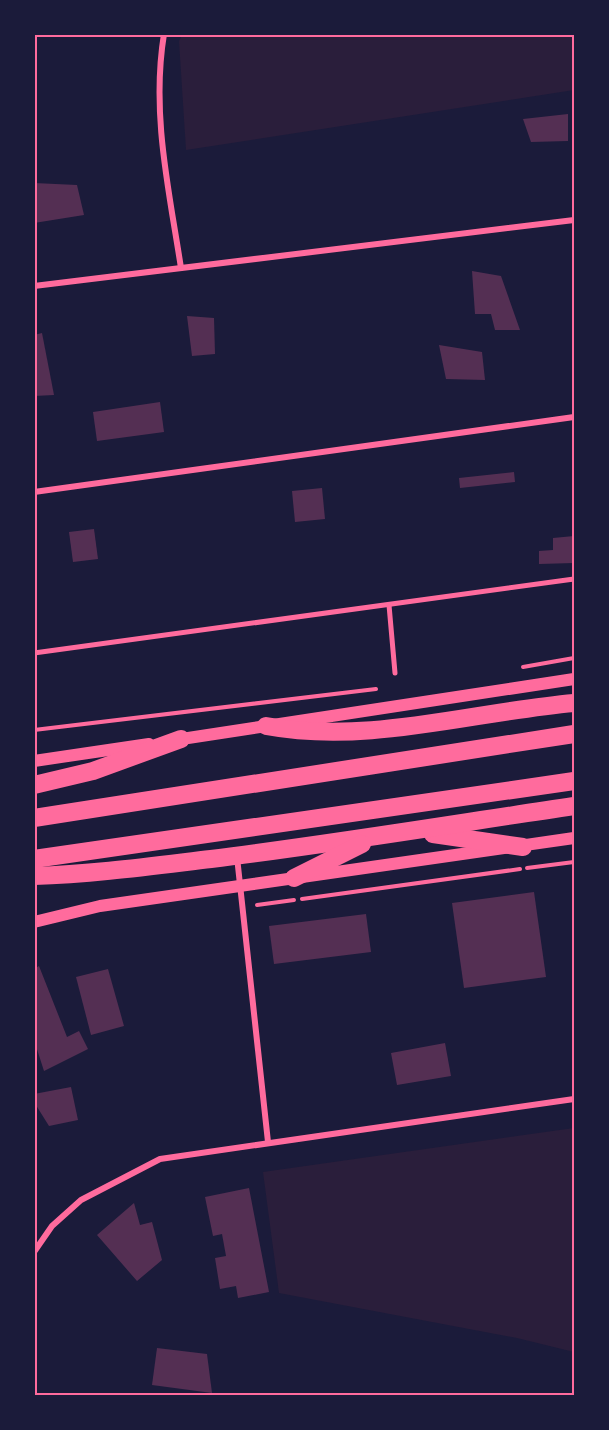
<svg xmlns="http://www.w3.org/2000/svg" width="609" height="1430" font-family="'Zilla Slab',serif">
<style>
.green{fill:#2a1e3b}
.building{fill:#542f53}
.lines{fill:none;stroke-linecap:round;stroke-linejoin:round}
.path{stroke:#ff6b9d;stroke-width:4}
.pedestrian{stroke:#ff6b9d;stroke-width:5}
.minor{stroke:#ff6b9d;stroke-width:6}
.secondary{stroke:#ff6b9d;stroke-width:12}
.motorway{stroke:#ff6b9d;stroke-width:18}
.neatline{fill:none;stroke:#ff6b9d;stroke-width:2}
</style>
<rect width="100%" height="100%" fill="#1b1b3a"/>
<g class="green">
<path d="M182,35h392v55l-388,60 -7,-109z"/>
<path d="M574,1128v224l-57,-14 -238,-45 -16,-121z"/>
</g>
<g class="building">
<path d="M568,114v27l-37,1 -8,-23z"/>
<path d="M34,183l43,2 7,30 -50,8z"/>
<path d="M472,271l29,5 19,54h-25l-4,-16h-16z"/>
<path d="M187,316l27,2 1,36 -23,2z"/>
<path d="M42,333l12,62 -20,1v-61z"/>
<path d="M439,345l43,7 3,28 -39,-1z"/>
<path d="M160,402l4,30 -67,9 -4,-29z"/>
<path d="M514,472l1,10 -55,6 -1,-10z"/>
<path d="M322,488l3,31 -30,3 -3,-31z"/>
<path d="M94,529l4,30 -25,3 -4,-30z"/>
<path d="M574,536v27l-35,1v-13l14,-1v-12z"/>
<path d="M534,892l12,85 -82,11 -12,-85z"/>
<path d="M366,914l5,38 -97,12 -5,-38z"/>
<path d="M39,966l28,71 12,-6 9,18 -44,22 -10,-31v-71z"/>
<path d="M108,969l16,57 -33,9 -15,-58z"/>
<path d="M445,1043l6,33 -54,9 -6,-32z"/>
<path d="M71,1087l7,33 -29,6 -15,-24v-8z"/>
<path d="M249,1188l20,104 -31,6 -2,-12 -16,3 -5,-31 11,-2 -4,-22 -9,2 -8,-39z"/>
<path d="M134,1203l6,22 12,-3 10,38 -25,21 -40,-46z"/>
<path d="M157,1348l50,6 5,39 -60,-8z"/>
</g>
<g class="lines">
<g class="path">
<path d="M523,667l51,-9"/>
<path d="M34,730l342,-41"/>
<path d="M527,868l47,-6"/>
<path d="M302,899l218,-30"/>
<path d="M257,905l37,-5"/>
</g>
<g class="pedestrian">
<path d="M389,605l6,68"/>
<path d="M34,653l540,-74"/>
</g>
<g class="minor">
<path d="M164,34c-13,79 5,156 17,234"/>
<path d="M34,286l540,-66"/>
<path d="M34,492l540,-75"/>
<path d="M237,857l31,285"/>
<path d="M34,1252l18,-26 29,-26 79,-41 414,-60"/>
</g>
<g class="secondary">
<path d="M175,740l399,-61"/>
<path d="M34,761l115,-17"/>
<path d="M34,922l66,-16 474,-68"/>
</g>
<g class="motorway">
<path d="M266,726c102,19 206,-14 308,-23"/>
<path d="M34,785l59,-14 88,-32"/>
<path d="M34,818l540,-84"/>
<path d="M433,834l90,13"/>
<path d="M34,859l540,-78"/>
<path d="M34,876c60,-2 118,-10 177,-17 121,-15 242,-35 363,-53"/>
<path d="M294,878l68,-34"/>
</g>
</g>
<rect width="609" height="1430" fill="none" stroke="#1b1b3a" stroke-width="72"/>
<rect x="36" y="36" width="537" height="1358" class="neatline"/>
</svg>
